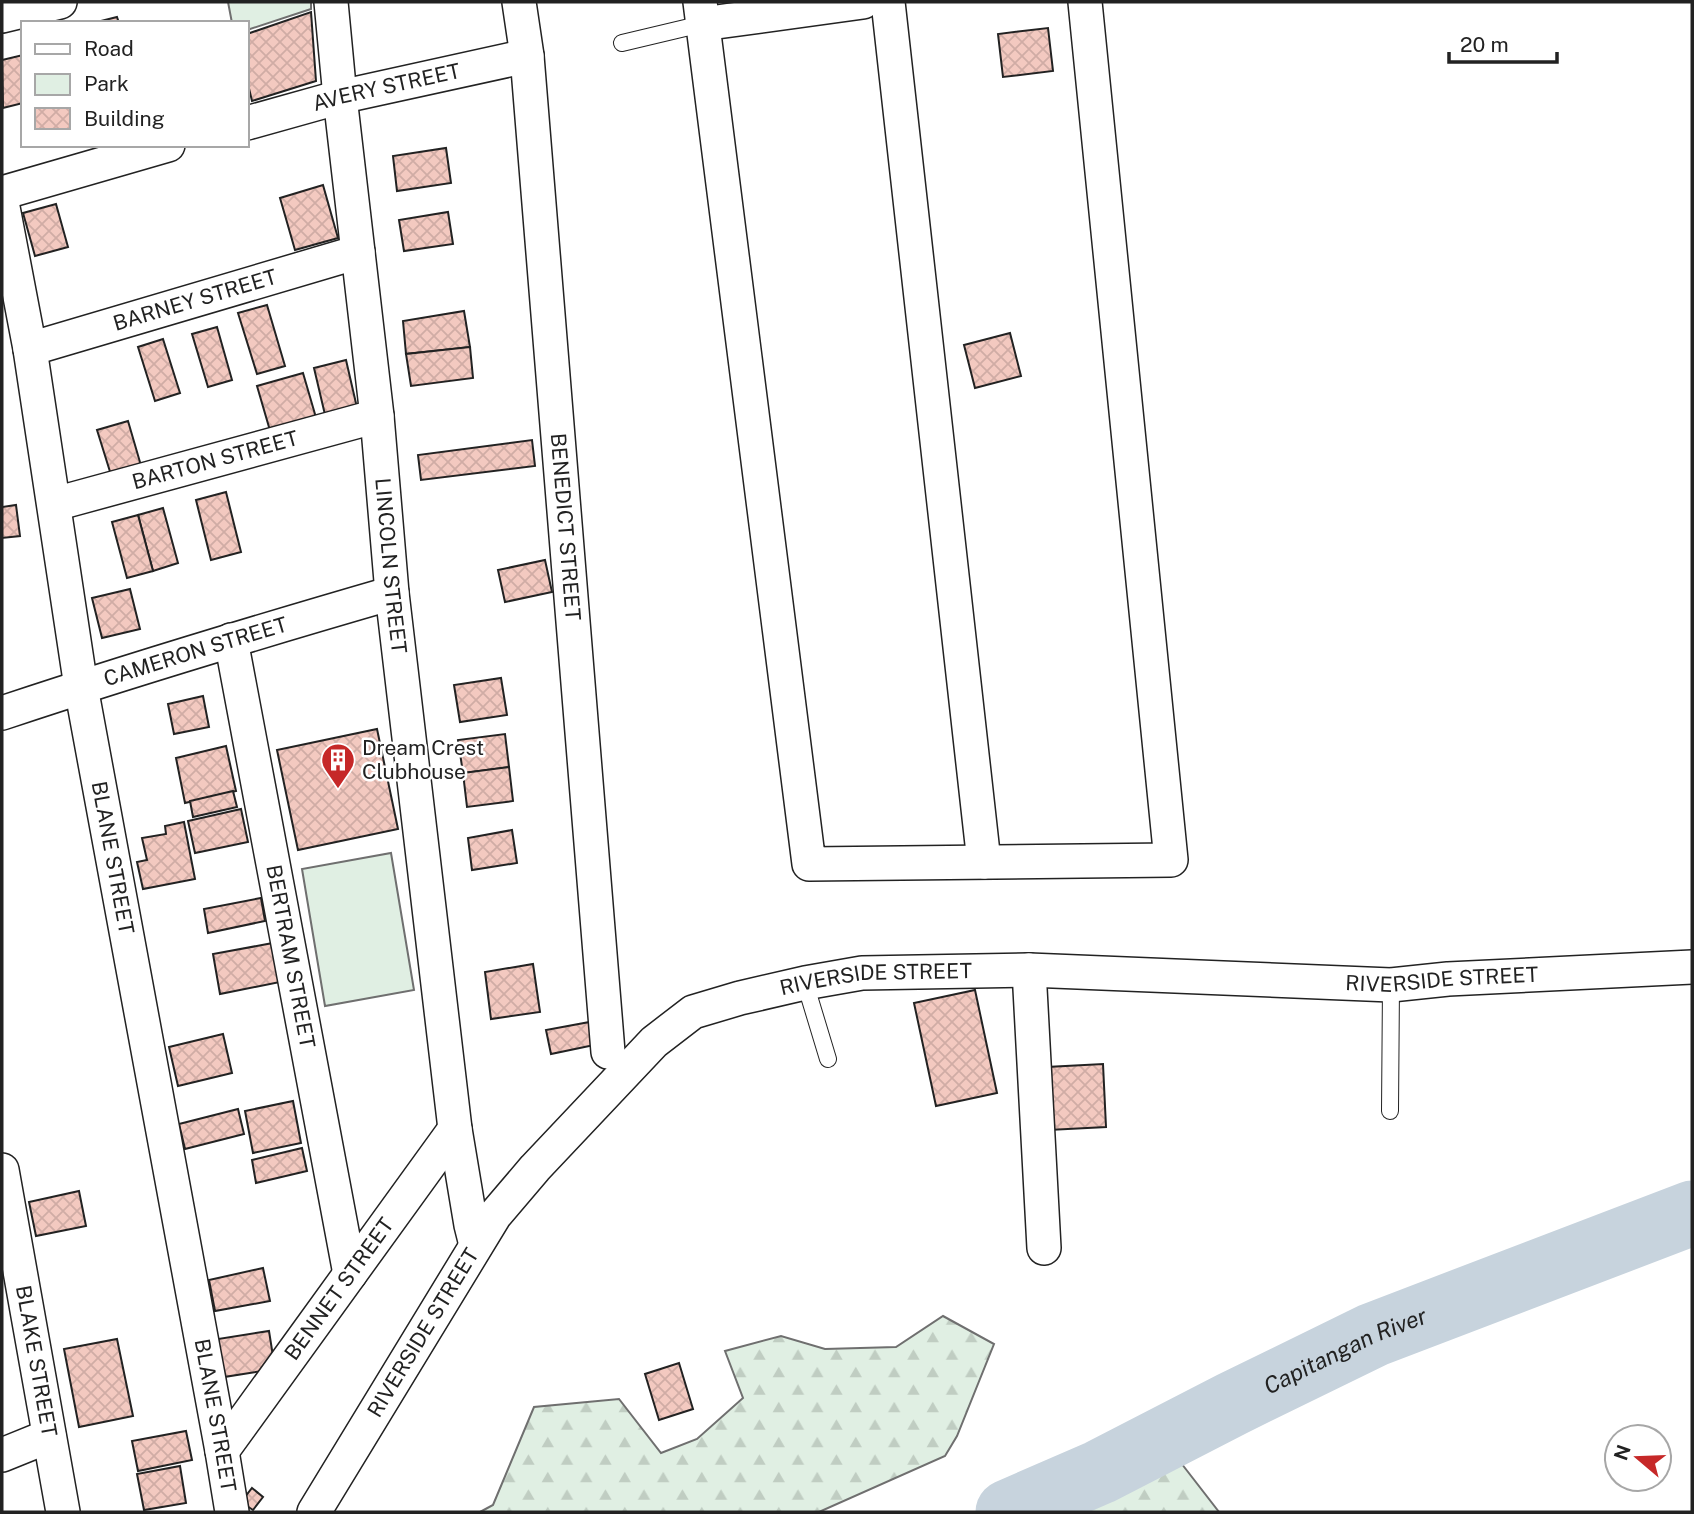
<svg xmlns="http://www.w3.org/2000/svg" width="1694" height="1514" font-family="'Public Sans',sans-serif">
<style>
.forest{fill:url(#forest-firs);stroke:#6f6f6f;stroke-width:2}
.park{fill:#e0efe3;stroke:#6f6f6f;stroke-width:2}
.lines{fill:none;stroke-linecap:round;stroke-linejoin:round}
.river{stroke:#c7d3dd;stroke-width:65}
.building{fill:url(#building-cross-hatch);stroke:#222;stroke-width:2}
.service-casing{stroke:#222;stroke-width:18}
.minor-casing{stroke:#222;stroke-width:36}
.service{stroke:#fff;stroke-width:16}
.minor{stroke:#fff;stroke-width:33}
.labels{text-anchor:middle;stroke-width:5;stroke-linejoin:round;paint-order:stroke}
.street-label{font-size:21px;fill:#222;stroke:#fff}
.poi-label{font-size:21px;fill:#222;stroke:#fff;text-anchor:start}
.water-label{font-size:23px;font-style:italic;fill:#222;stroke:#fff}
</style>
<defs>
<pattern id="forest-firs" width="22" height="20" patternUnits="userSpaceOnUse" patternTransform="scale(1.75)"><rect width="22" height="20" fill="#e0efe3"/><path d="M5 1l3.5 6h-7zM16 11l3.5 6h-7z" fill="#c0cdc2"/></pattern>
<pattern id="building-cross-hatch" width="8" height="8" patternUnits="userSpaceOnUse" patternTransform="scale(1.75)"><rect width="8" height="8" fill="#f3c9c0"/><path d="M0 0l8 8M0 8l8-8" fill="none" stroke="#d0aca5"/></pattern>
</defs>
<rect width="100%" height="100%" fill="#fff"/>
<g class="forest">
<path d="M943,1316l51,28 -37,92 -12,20 -126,56h-339l13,-7 41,-98 85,-8 42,54 36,-14 46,-41 -18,-47 56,-15 44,13 71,-2z"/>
<path d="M1171,1450l48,62h-195z"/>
</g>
<g class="park">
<path d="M228,2h83v7l-64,21v-7h-15z"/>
<path d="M391,853l23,137 -89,16 -23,-137z"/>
</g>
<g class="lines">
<path class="river" id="s1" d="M1008,1512l92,-40 132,-68 141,-69 319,-122"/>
</g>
<g class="building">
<path d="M311,12l5,69 -64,20 -5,-21v-46z"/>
<path d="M117,17l2,6h-26z"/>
<path d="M1048,28l5,43 -50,6 -5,-43z"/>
<path d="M23,55v48l-20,5 -1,-48z"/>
<path d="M446,148l5,35 -54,8 -4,-35z"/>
<path d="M323,185l15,53 -43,12 -15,-52z"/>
<path d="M56,204l12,43 -33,9 -12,-43z"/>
<path d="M448,212l5,32 -49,7 -5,-31z"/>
<path d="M267,305l18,61 -28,8 -19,-61z"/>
<path d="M464,311l6,36 -64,7 -3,-33z"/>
<path d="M217,327l15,53 -24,7 -16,-53z"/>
<path d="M1010,333l11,43 -46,12 -11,-43z"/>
<path d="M163,339l17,54 -25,8 -17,-54z"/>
<path d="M470,347l3,31 -62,8 -5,-32z"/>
<path d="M346,360l12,52 -32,7 -12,-51z"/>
<path d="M303,373l14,48 -46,13 -14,-48z"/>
<path d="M128,421l14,48 -30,9 -15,-48z"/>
<path d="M532,440l3,26 -114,14 -3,-25z"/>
<path d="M226,492l15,60 -30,8 -15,-60z"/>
<path d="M16,505l4,31 -18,2v-31z"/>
<path d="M163,508l15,55 -25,8 -15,-56z"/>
<path d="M138,515l15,56 -26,7 -15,-56z"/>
<path d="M545,560l7,32 -47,10 -7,-32z"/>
<path d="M130,589l10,40 -38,9 -10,-40z"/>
<path d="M501,678l6,37 -47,7 -6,-37z"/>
<path d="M203,696l6,31 -35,7 -6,-30z"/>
<path d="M377,729l21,100 -100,21 -21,-100z"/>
<path d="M505,734l4,33 -46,6 -5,-33z"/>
<path d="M226,746l10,45 -51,12 -9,-45z"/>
<path d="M509,767l4,34 -46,6 -4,-34z"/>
<path d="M233,791l4,16 -44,10 -3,-16z"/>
<path d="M241,809l7,33 -53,11 -7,-32z"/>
<path d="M184,822l11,57 -52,10 -6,-27 10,-2 -5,-22 24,-4 -1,-8z"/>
<path d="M512,830l5,33 -45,7 -4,-32z"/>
<path d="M261,898l4,23 -57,12 -4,-24z"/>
<path d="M273,943l7,39 -60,12 -7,-40z"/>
<path d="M533,964l7,48 -49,7 -6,-47z"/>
<path d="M975,990l22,103 -61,13 -22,-103z"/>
<path d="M595,1021l4,23 -48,10 -5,-24z"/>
<path d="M223,1034l9,39 -54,13 -9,-39z"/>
<path d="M1103,1064l3,63 -57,3 -2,-63z"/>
<path d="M293,1101l8,42 -48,10 -8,-42z"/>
<path d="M238,1109l6,25 -59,15 -6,-25z"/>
<path d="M302,1148l5,23 -51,12 -4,-23z"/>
<path d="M79,1191l7,35 -50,10 -7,-34z"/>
<path d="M263,1268l7,33 -55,10 -6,-31z"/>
<path d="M269,1331l6,38 -51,8 -6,-38z"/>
<path d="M117,1339l16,77 -54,11 -15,-78z"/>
<path d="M679,1363l14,46 -34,11 -14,-46z"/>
<path d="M186,1431l6,29 -54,11 -6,-30z"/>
<path d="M180,1466l6,37 -42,7 -7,-36z"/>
<path d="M252,1488l11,9 -10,13 -12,-8z"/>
</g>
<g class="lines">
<g class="service-casing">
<g id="service">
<path d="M622,43l80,-19"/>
<path d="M805,983l23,76"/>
<path d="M1390,1111l1,-126"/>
</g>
</g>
<g class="minor-casing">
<g id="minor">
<path id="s2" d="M331,2l9,95 37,319 15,177 63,536 16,96 5,20"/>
<path id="s3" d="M519,2l8,54 81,996"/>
<path d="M700,2l109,862 362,-4 -86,-858"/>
<path d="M888,2l96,860"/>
<path d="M2,16l58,-14"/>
<path d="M702,24l161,-22"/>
<path id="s4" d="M247,123l93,-26 187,-41"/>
<path d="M2,193l166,-48"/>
<path id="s5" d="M2,202l28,147 51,338 141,764 10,61"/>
<path id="s6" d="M30,349l328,-97"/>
<path id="s7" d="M55,504l322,-88"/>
<path id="s8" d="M231,640l119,634"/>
<path id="s9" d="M2,713c129,-43 259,-82 390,-120"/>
<path d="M1029,970l15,278"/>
<path id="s10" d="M2,1170l61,342"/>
<path id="s11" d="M222,1451l233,-322"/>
<path d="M2,1455l47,-19"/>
<path id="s12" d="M314,1512l181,-297 40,-47 119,-126 39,-30 47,-14 65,-15 57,-10 167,-3 362,15 57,-6 244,-12"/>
</g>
</g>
<use href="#service" class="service"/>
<use href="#minor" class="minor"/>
</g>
<defs>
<g id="building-pin" transform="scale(1.75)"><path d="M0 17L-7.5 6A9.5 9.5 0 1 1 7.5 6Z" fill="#c62828" stroke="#fff"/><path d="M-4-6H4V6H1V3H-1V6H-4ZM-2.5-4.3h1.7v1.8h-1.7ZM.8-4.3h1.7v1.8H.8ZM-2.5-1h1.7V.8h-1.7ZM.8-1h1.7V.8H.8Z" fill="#fff"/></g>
</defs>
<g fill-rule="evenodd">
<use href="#building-pin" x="338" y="760"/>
</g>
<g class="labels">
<g class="street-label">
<text dy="7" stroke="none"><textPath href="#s4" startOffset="144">AVERY STREET</textPath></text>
<text dy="7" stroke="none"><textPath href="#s6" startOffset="172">BARNEY STREET</textPath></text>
<text dy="7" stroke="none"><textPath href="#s7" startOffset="166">BARTON STREET</textPath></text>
<text dy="7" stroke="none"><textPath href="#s3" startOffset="527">BENEDICT STREET</textPath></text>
<text dy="7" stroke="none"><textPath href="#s2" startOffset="567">LINCOLN STREET</textPath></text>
<text dy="7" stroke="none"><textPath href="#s9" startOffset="203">CAMERON STREET</textPath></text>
<text dy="7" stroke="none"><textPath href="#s5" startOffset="665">BLANE STREET</textPath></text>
<text dy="7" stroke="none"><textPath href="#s8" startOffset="322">BERTRAM STREET</textPath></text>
<text dy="7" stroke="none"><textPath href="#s12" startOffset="1386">RIVERSIDE STREET</textPath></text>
<text dy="7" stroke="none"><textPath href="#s12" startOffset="819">RIVERSIDE STREET</textPath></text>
<text dy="7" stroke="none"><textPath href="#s11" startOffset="200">BENNET STREET</textPath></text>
<text dy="7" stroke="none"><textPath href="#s12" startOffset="210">RIVERSIDE STREET</textPath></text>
<text dy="7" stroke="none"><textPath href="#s10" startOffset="194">BLAKE STREET</textPath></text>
<text dy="7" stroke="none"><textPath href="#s5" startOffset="1232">BLANE STREET</textPath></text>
</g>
<g class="poi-label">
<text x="362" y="755">Dream Crest<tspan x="362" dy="24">Clubhouse</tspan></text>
</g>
<g class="water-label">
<text dy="8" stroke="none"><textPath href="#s1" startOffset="374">Capitangan River</textPath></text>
</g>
</g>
<rect width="1694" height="1514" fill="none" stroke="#222222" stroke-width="7"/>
<rect x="21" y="21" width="228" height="126" fill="#ffffff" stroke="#a7a7a7" stroke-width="2"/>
<rect x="35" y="44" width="35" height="10" fill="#ffffff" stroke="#a7a7a7" stroke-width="2"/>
<text x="84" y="56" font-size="21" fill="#222222">Road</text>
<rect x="35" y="74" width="35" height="21" fill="#e0efe3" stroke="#a7a7a7" stroke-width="2"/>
<text x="84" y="91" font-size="21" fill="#222222">Park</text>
<rect x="35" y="108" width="35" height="21" fill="url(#building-cross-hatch)" stroke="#a7a7a7" stroke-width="2"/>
<text x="84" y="126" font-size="21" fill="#222222">Building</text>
<g transform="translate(1638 1458) rotate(289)"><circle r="33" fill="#ffffff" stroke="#a7a7a7" stroke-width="2"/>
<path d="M0-5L12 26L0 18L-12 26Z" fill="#c62828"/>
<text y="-10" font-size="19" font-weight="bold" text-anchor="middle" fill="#222222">N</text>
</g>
<path d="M1449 52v10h108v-10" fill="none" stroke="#222222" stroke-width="3.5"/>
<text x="1460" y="52" font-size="21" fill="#222222" stroke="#ffffff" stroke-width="5" paint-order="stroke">20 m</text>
</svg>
